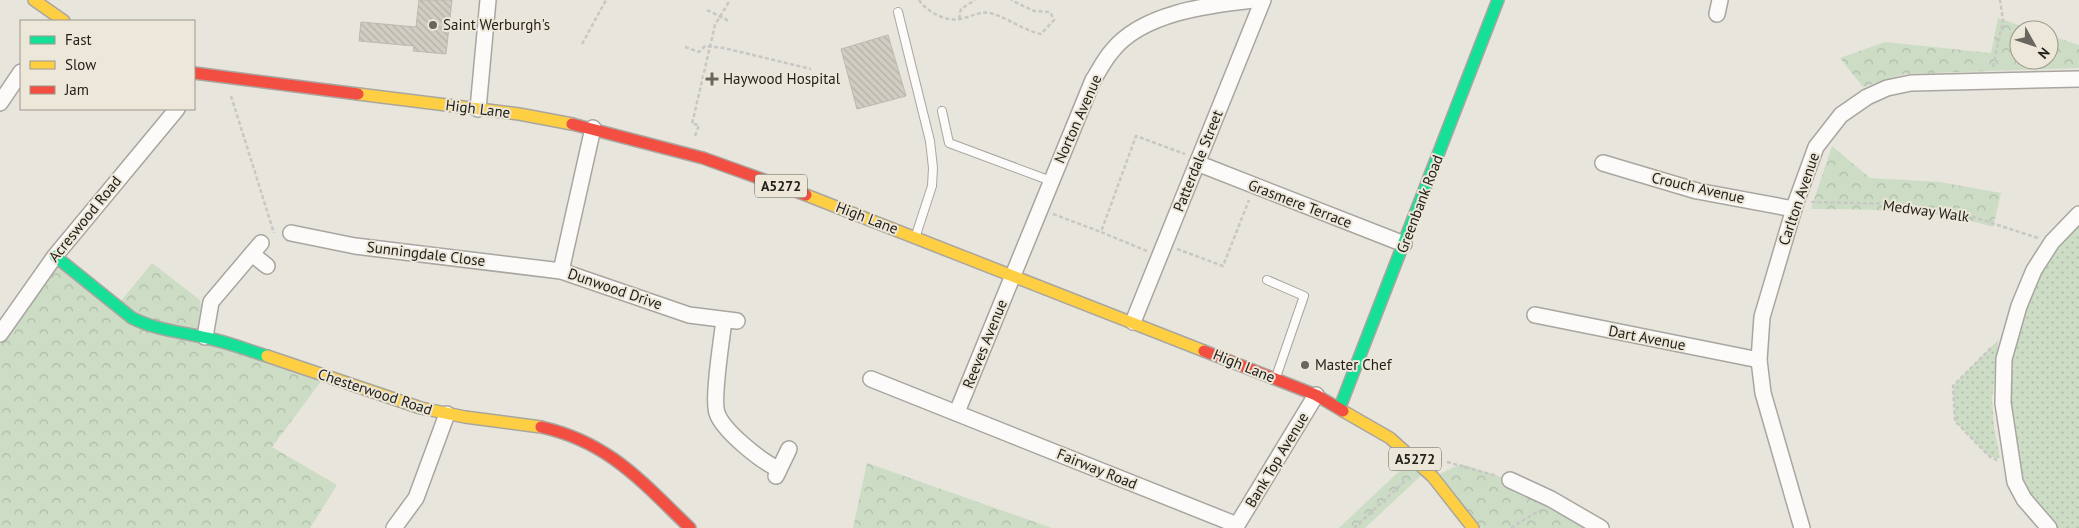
<svg xmlns="http://www.w3.org/2000/svg" width="2079" height="528" font-family="'PT Sans',sans-serif">
<style>
.grass{fill:url(#grass-dots)}
.forest{fill:url(#forest-crowns)}
.building{fill:url(#building-back-hatch);stroke:#bbb9b2}
.lines{fill:none;stroke-linecap:round;stroke-linejoin:round}
.lane-casing{stroke:#a9a6a0;stroke-width:10}
.street-casing{stroke:#a9a6a0;stroke-width:18}
.fast-casing{stroke:#a9a6a0;stroke-width:14}
.slow-casing{stroke:#a9a6a0;stroke-width:14}
.jam-casing{stroke:#a9a6a0;stroke-width:14}
.path{stroke:#c8c7c5;stroke-width:2.5;stroke-dasharray:4 2.5;stroke-linecap:butt}
.lane{stroke:#fcfbfa;stroke-width:8}
.street{stroke:#fcfbfa;stroke-width:15}
.fast{stroke:#16e098;stroke-width:11}
.slow{stroke:#ffcf43;stroke-width:11}
.jam{stroke:#f24e42;stroke-width:11}
.poi-dot{fill:#68665f;stroke:#ece7d8;stroke-width:2}
.labels{text-anchor:middle;stroke-width:4;stroke-linejoin:round;paint-order:stroke}
.shield{fill:#ece7d8;stroke:#5f5c54;stroke-width:1}
.shield-label{font-size:14px;font-weight:bold;fill:#23211c}
.poi-label{font-size:15px;fill:#23211c;stroke:#ece7d8;text-anchor:start}
.street-label{font-size:15px;fill:#23211c;stroke:#ece7d8}
</style>
<defs>
<pattern id="grass-dots" width="8" height="8" patternUnits="userSpaceOnUse" patternTransform="scale(1.25)"><rect width="8" height="8" fill="#ccdcc5"/><path d="M2 2h.1M6 6h.1" fill="none" stroke="#afbca9" stroke-width="1.8" stroke-linecap="round"/></pattern>
<pattern id="forest-crowns" width="20" height="18" patternUnits="userSpaceOnUse" patternTransform="scale(1.25)"><rect width="20" height="18" fill="#ccdcc5"/><path d="M2 6a3 3 0 1 1 6 0M12 15a3 3 0 1 1 6 0" fill="none" stroke="#afbca9"/></pattern>
<pattern id="building-back-hatch" width="6" height="6" patternUnits="userSpaceOnUse" patternTransform="scale(1.25)"><rect width="6" height="6" fill="#d1cdc2"/><path d="M-1 5l2 2M0 0l6 6M5-1l2 2" fill="none" stroke="#b3b0a6"/></pattern>
</defs>
<rect width="100%" height="100%" fill="#e8e5dc"/>
<g class="grass">
<path d="M2079,214v314h-30l-8,-7 -32,-70 -6,-48 16,-97z"/>
<path d="M1998,340l-6,60 2,28 6,30 -10,-1 -35,-36 -2,-35z"/>
</g>
<g class="forest">
<path d="M1998,18l35,12h-14v30h30v-25l30,10v23l-175,6 -41,13 -23,-29 45,-16 106,11z"/>
<path d="M1832,146l38,32 70,4 61,11 -8,34c-59,-19 -120,-17 -182,-18z"/>
<path d="M55,256l62,50 35,-43 48,37 5,37 120,39 -53,71 65,38 -27,43h-310v-194z"/>
<path d="M1414,457l12,14 -61,57h-26z"/>
<path d="M867,463l185,65h-199z"/>
<path d="M1461,464l49,16 91,48h-128l-40,-51z"/>
</g>
<g class="building">
<path d="M419,0h33l-6,54 -33,-3 1,-5 -55,-5 2,-19 55,5z"/>
<path d="M888,35l18,61 -49,13 -16,-60z"/>
</g>
<g class="lines">
<g class="lane-casing">
<g id="lane">
<path d="M898,12l32,129 3,27 -1,18 -16,49"/>
<path d="M942,111l7,32 102,38"/>
<path d="M1267,280l37,16 -28,81"/>
</g>
</g>
<g class="street-casing">
<g id="street">
<path d="M1717,14l3,-14"/>
<path d="M0,103l21,-31"/>
<path d="M478,109l10,-109"/>
<path d="M593,128l-32,143 128,44 48,6"/>
<path d="M1197,163l207,81"/>
<path d="M1603,163l94,28 97,18"/>
<path d="M291,233l64,13 206,25"/>
<path d="M252,254l15,12"/>
<path d="M1535,315l224,45"/>
<path d="M724,320c-2,18 -12,79 -7,93 6,18 44,48 61,56"/>
<path d="M1133,322l130,-322"/>
<path d="M0,334l55,-78 122,-147"/>
<path d="M205,337l6,-35 50,-59"/>
<path d="M871,379l366,146 79,-130"/>
<path d="M957,412l136,-332c6,-9 11,-20 19,-29 30,-38 96,-46 141,-51"/>
<path d="M776,476l13,-27"/>
<path d="M1510,480l41,19 50,29"/>
<path d="M394,528l22,-30 31,-84"/>
<path d="M1802,528l-39,-135 -4,-33 3,-43 34,-115 20,-55 25,-32 26,-18 20,-9 24,-5 168,-4"/>
<path d="M2049,528l-25,-29 -9,-17 -12,-79 1,-44 15,-53 15,-36 18,-28 27,-28"/>
</g>
</g>
<g class="fast-casing">
<g id="fast">
<path d="M55,256l77,62c24,12 49,14 75,20 21,4 40,12 60,18"/>
<path d="M1340,407l158,-407"/>
</g>
</g>
<g class="slow-casing">
<g id="slow">
<path d="M34,0l30,21"/>
<path d="M358,94l161,20 53,10"/>
<path d="M806,195l398,156"/>
<path d="M267,356l154,52 44,9 76,10"/>
<path d="M1343,411l47,27 43,39 40,51"/>
</g>
</g>
<g class="jam-casing">
<g id="jam">
<path d="M194,73l164,21"/>
<path d="M572,124l131,34 103,37"/>
<path d="M1204,351l112,44 27,16"/>
<path d="M541,427c68,15 101,55 149,101"/>
</g>
</g>
<g class="path">
<path d="M919,0c8,12 27,22 41,19 11,-2 19,-8 30,-6 19,5 32,17 51,21l13,-14 -4,-8 -16,-1 -23,-11"/>
<path d="M707,10l22,11"/>
<path d="M959,19l2,-10 14,-9"/>
<path d="M582,44l24,-44"/>
<path d="M685,47l14,5 6,-6 19,2 87,21"/>
<path d="M1993,67l10,-47 -3,-20"/>
<path d="M231,96l43,137"/>
<path d="M695,136l4,-11 -7,-1 23,-99 15,-25"/>
<path d="M1811,202l86,2 67,10 74,24"/>
<path d="M1053,214l48,18"/>
<path d="M1177,249l46,17 26,-66"/>
<path d="M1147,251l-46,-19 35,-96 49,18"/>
<path d="M1991,348l-38,38 2,35 35,36 7,3"/>
<path d="M1447,462l50,14"/>
<path d="M1354,528l53,-49"/>
<path d="M1511,528l29,-18"/>
</g>
<use href="#lane" class="lane"/>
<use href="#street" class="street"/>
<use href="#fast" class="fast"/>
<use href="#slow" class="slow"/>
<use href="#jam" class="jam"/>
</g>
<g class="poi-dot">
<circle cx="433" cy="25" r="5"/>
<path d="M709.5 71.5h5v5h5v5h-5v5h-5v-5h-5v-5h5z"/>
<circle cx="1305" cy="365" r="5"/>
</g>
<g class="labels">
<g class="shield">
<rect x="755" y="174.5" width="52" height="23" rx="4"/>
<rect x="1389" y="447.5" width="52" height="23" rx="4"/>
</g>
<g class="shield-label">
<text x="781" y="191">A5272</text>
<text x="1415" y="464">A5272</text>
</g>
<g class="poi-label">
<text x="443" y="30">Saint Werburgh's</text>
<text x="723" y="84">Haywood Hospital</text>
<text x="1315" y="370">Master Chef</text>
</g>
<g class="street-label">
<text transform="translate(478 109) rotate(7)" y="5">High Lane</text>
<text transform="translate(1078 119) rotate(-66)" y="5">Norton Avenue</text>
<text transform="translate(1198 161) rotate(-68)" y="5">Patterdale Street</text>
<text transform="translate(1698 188) rotate(13)" y="5">Crouch Avenue</text>
<text transform="translate(1799 199) rotate(-71)" y="5">Carlton Avenue</text>
<text transform="translate(1300 204) rotate(21)" y="5">Grasmere Terrace</text>
<text transform="translate(1420 204) rotate(-69)" y="5">Greenbank Road</text>
<text transform="translate(1926 211) rotate(8)" y="5">Medway Walk</text>
<text transform="translate(867 218) rotate(21)" y="5">High Lane</text>
<text transform="translate(85 219) rotate(-51)" y="5">Acreswood Road</text>
<text transform="translate(426 254) rotate(7)" y="5">Sunningdale Close</text>
<text transform="translate(615 289) rotate(19)" y="5">Dunwood Drive</text>
<text transform="translate(1647 338) rotate(11)" y="5">Dart Avenue</text>
<text transform="translate(985 344) rotate(-68)" y="5">Reeves Avenue</text>
<text transform="translate(1244 366) rotate(22)" y="5">High Lane</text>
<text transform="translate(375 392) rotate(18)" y="5">Chesterwood Road</text>
<text transform="translate(1277 460) rotate(-59)" y="5">Bank Top Avenue</text>
<text transform="translate(1097 469) rotate(22)" y="5">Fairway Road</text>
</g>
</g>
<rect x="20" y="20" width="175" height="90" fill="#ece7d8" stroke="#9c988d"/>
<rect x="30" y="36" width="25" height="8" fill="#16e098" stroke="#9c988d"/>
<text x="65" y="45" font-size="15" fill="#23211c">Fast</text>
<rect x="30" y="61" width="25" height="8" fill="#ffcf43" stroke="#9c988d"/>
<text x="65" y="70" font-size="15" fill="#23211c">Slow</text>
<rect x="30" y="86" width="25" height="8" fill="#f24e42" stroke="#9c988d"/>
<text x="65" y="95" font-size="15" fill="#23211c">Jam</text>
<g transform="translate(2034 45) rotate(130)"><circle r="24" fill="#ece7d8" stroke="#9c988d"/>
<path d="M0-4L9 19L0 12L-9 19Z" fill="#68665f"/>
<text y="-8" font-size="14" font-weight="bold" text-anchor="middle" fill="#23211c">N</text>
</g>
</svg>
